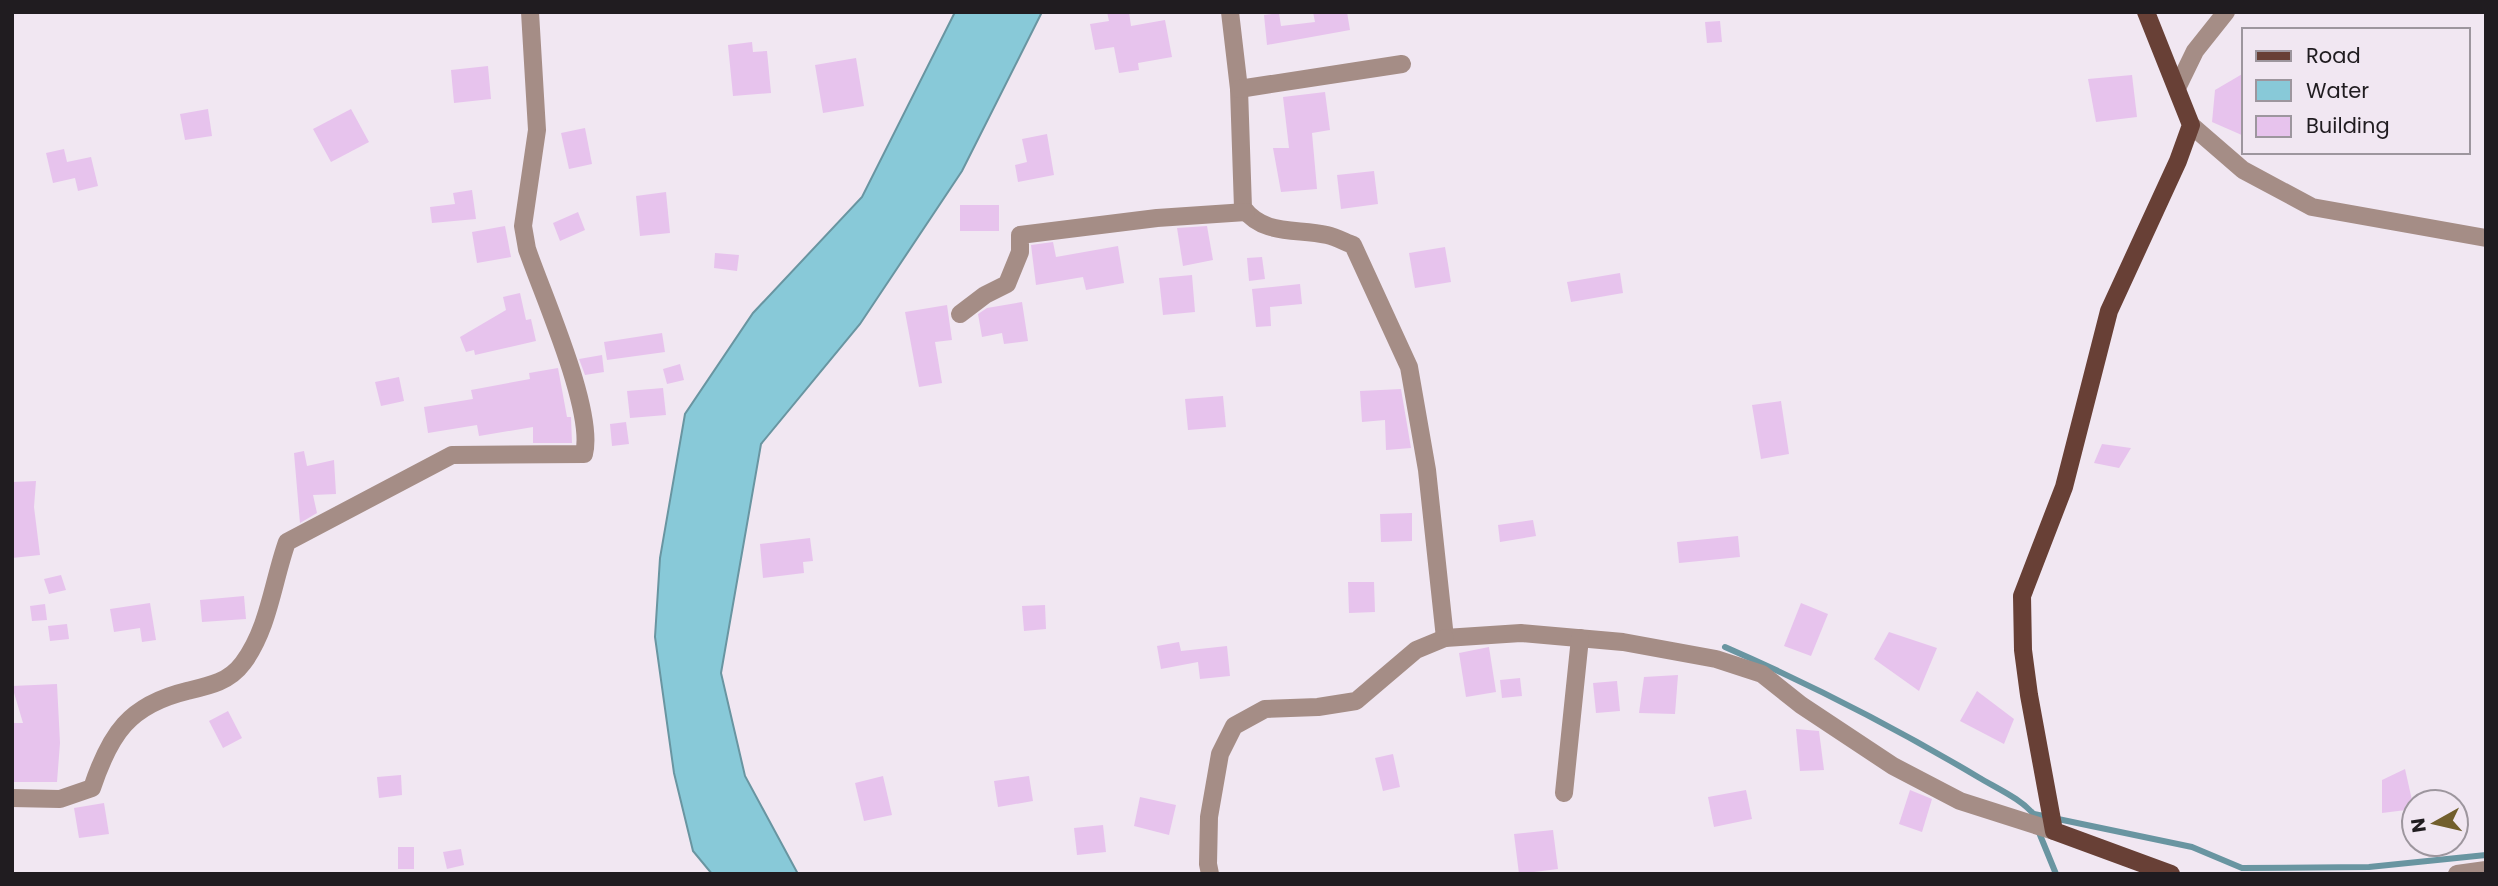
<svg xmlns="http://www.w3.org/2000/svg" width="2498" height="886" font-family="Poppins,sans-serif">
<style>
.water{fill:#88c9d8;stroke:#6995a1;stroke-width:2}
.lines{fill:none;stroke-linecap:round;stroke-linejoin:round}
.stream{stroke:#6995a1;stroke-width:6}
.building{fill:#e7c3ed}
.minor{stroke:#a58d86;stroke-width:18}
.major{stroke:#684036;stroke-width:18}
</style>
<rect width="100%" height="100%" fill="#f1e7f2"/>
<path class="water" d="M955,12h87l-80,159 -102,153 -99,120 -40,229 24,103 53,98h-86l-19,-23 -19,-78 -19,-136 5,-79 25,-144 68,-101 109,-116z"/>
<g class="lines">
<g class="stream">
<path d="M1725,647c87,38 171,81 253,130 18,11 44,22 57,39"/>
<path d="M2034,814l158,33 50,21 127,-1 117,-12"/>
<path d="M2038,830l18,44"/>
</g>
</g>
<g class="building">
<path d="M1107,12h22l2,14 34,-6 7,37 -34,6 1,7 -20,3 -5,-26 -19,3 -5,-26 19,-3z"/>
<path d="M1313,12h34l3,18 -83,15 -3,-30 15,-2 2,13 34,-4z"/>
<path d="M1720,21l2,21 -15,1 -2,-21z"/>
<path d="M752,42l1,10 14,-1 4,42 -38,3 -5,-51z"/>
<path d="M856,58l8,48 -41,7 -8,-48z"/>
<path d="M488,66l3,33 -37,4 -3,-33z"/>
<path d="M2244,73v63l-32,-14 3,-32z"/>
<path d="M2132,75l5,42 -41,5 -8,-43z"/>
<path d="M1325,92l5,38 -18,3 5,56 -36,3 -8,-44h16l-6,-51z"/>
<path d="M208,109l4,27 -27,4 -5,-26z"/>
<path d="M351,109l18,33 -38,20 -18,-33z"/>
<path d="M585,128l7,36 -23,5 -8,-36z"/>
<path d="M1047,134l7,41 -36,7 -3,-17 12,-3 -5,-23z"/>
<path d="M64,149l3,13 24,-5 7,29 -20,5 -3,-13 -22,5 -7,-30z"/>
<path d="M1374,171l4,33 -37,5 -4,-34z"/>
<path d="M472,190l4,29 -44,4 -2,-16 25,-3 -2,-11z"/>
<path d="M666,192l4,41 -30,3 -4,-40z"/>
<rect x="960" y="205" width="39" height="26"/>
<path d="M578,212l7,18 -25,11 -7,-18z"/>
<path d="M505,226l6,31 -34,6 -5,-31z"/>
<path d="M1207,226l6,34 -30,6 -6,-38z"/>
<path d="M1053,242l3,15 62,-11 6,37 -38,7 -3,-13 -47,8 -5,-40z"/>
<path d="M1445,247l6,35 -36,6 -6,-35z"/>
<path d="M715,253l24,2 -2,16 -23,-3z"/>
<path d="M1262,257l3,22 -16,2 -2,-23z"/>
<path d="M1620,273l3,20 -52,9 -4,-20z"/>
<path d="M1192,275l3,37 -32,3 -4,-37z"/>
<path d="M1300,284l2,20 -32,3 1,19 -15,1 -4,-38z"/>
<path d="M520,293l6,27 5,-1 5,22 -61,14 -1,-5 -8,2 -6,-15 46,-27 -3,-13z"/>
<path d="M1022,302l6,39 -24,3 -2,-11 -20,4 -4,-23 9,-6z"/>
<path d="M947,305l5,35 -17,2 7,41 -23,4 -14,-75z"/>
<path d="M662,333l3,19 -58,8 -3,-18z"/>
<path d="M602,355l2,17 -19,3 -6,-16z"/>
<path d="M680,364l4,16 -17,4 -4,-15z"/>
<path d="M558,368l9,49h4l1,26h-39v-16l-54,9 -2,-11 -49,8 -4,-26 49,-8 -2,-9 59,-11 -1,-6z"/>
<path d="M399,377l5,24 -23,5 -6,-24z"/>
<path d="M663,388l3,27 -36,3 -3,-27z"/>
<path d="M1401,389l10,59 -25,2 -1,-30 -23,2 -2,-31z"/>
<path d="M1223,396l3,31 -38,3 -3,-31z"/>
<path d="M1781,401l8,53 -28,5 -9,-54z"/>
<path d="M626,422l3,22 -17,2 -2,-22z"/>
<path d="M2102,444l29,4 -12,20 -25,-5z"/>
<path d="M304,451l3,15 27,-6 2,34 -23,1 4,18 -17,10 -6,-70z"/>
<path d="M36,481l-2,26 6,48 -28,3 1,-76z"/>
<path d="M1412,513v28l-31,1 -1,-28z"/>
<path d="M1533,520l3,16 -36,6 -2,-17z"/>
<path d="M1738,536l2,21 -61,6 -2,-21z"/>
<path d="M810,538l3,23 -10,1 1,11 -41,5 -3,-34z"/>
<path d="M61,575l5,15 -17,4 -5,-15z"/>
<path d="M1348,582h26l1,30 -26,1z"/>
<path d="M244,596l2,23 -44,3 -2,-22z"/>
<path d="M150,603l6,37 -14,2 -2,-14 -26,4 -4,-23z"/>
<path d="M1801,603l27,11 -17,42 -27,-10z"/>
<path d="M45,604l2,16 -15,1 -2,-15z"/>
<path d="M1045,605l1,24 -22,2 -2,-25z"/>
<path d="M67,624l2,15 -19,2 -2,-15z"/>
<path d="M1889,632l48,16 -18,43 -45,-32z"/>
<path d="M1179,642l2,9 46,-5 3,30 -30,3 -2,-17 -37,7 -4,-23z"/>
<path d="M1489,647l7,45 -30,5 -7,-44z"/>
<path d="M1678,675l-3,39 -36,-1 5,-36z"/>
<path d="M1520,678l2,18 -20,2 -2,-18z"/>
<path d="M1617,681l3,30 -24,2 -3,-30z"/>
<path d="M57,684l3,59 -3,39h-45v-59h11l-11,-37z"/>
<path d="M1977,691l37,28 -10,25 -44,-23z"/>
<path d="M228,711l14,27 -19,10 -14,-27z"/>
<path d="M1796,729l23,2 5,39 -24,1z"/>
<path d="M1393,754l7,33 -17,4 -8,-33z"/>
<path d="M2405,769l9,40 -32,4v-33z"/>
<path d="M401,775l1,20 -23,3 -2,-21z"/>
<path d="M883,776l9,39 -28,6 -9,-38z"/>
<path d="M1029,776l4,25 -35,6 -4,-26z"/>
<path d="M1746,790l6,29 -38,8 -6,-30z"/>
<path d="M1910,790l22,9 -10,33 -23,-8z"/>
<path d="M1140,797l36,8 -7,30 -35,-9z"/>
<path d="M104,803l5,31 -30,4 -5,-30z"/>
<path d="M1103,825l3,27 -29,3 -3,-27z"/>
<path d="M1553,830l5,39 -39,5 -5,-40z"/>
<rect x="398" y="847" width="16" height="22"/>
<path d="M461,849l3,16 -17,4 -4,-17z"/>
</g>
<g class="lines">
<g class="minor">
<path d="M1230,12l9,77 4,119c21,28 53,20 84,27 9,2 18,7 26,10l56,122 18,103 18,168 76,-5 102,9 93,17 46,15 39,31 92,61 67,35 94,30"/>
<path d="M2178,86l17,-35 31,-39"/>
<path d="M1239,89l163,-25"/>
<path d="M2191,125l52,45 69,37 174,31"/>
<path d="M960,314l25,-19 22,-11 13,-32v-17l137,-17 89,-6"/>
<path d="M1564,793l16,-155"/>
<path d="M12,798l48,1 32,-11c18,-54 37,-83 95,-97 22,-5 42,-9 56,-28 26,-35 30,-82 44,-121l165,-87 132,-1c11,-43 -41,-158 -57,-205l-4,-23 14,-96 -7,-118"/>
<path d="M1210,874l-2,-10 1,-47 11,-63 14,-28 31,-17 53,-2 38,-6 60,-51 29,-12"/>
<path d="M2457,874l29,-4"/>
</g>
<path class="major" d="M2146,12l45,113 -13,36 -69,150 -45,176 -42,109 1,54 6,45 25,136 117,43"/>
</g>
<rect width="2498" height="886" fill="none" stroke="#201c20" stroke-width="28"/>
<rect x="2242" y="28" width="228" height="126" fill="#f1e7f2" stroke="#9d969e" stroke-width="2"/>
<rect x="2256" y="51" width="35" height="10" fill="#684036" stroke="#9d969e" stroke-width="2"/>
<text x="2306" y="63" font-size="21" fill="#201c20">Road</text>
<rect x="2256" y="80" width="35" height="21" fill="#88c9d8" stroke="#9d969e" stroke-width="2"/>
<text x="2306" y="98" font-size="21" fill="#201c20">Water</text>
<rect x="2256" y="116" width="35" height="21" fill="#e7c3ed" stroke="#9d969e" stroke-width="2"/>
<text x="2306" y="133" font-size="21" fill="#201c20">Building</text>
<g transform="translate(2435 823) rotate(262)"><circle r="33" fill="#f1e7f2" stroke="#9d969e" stroke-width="2"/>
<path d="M0-5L12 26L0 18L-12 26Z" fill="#725f2d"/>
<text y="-10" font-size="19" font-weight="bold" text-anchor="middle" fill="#201c20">N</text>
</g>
</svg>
